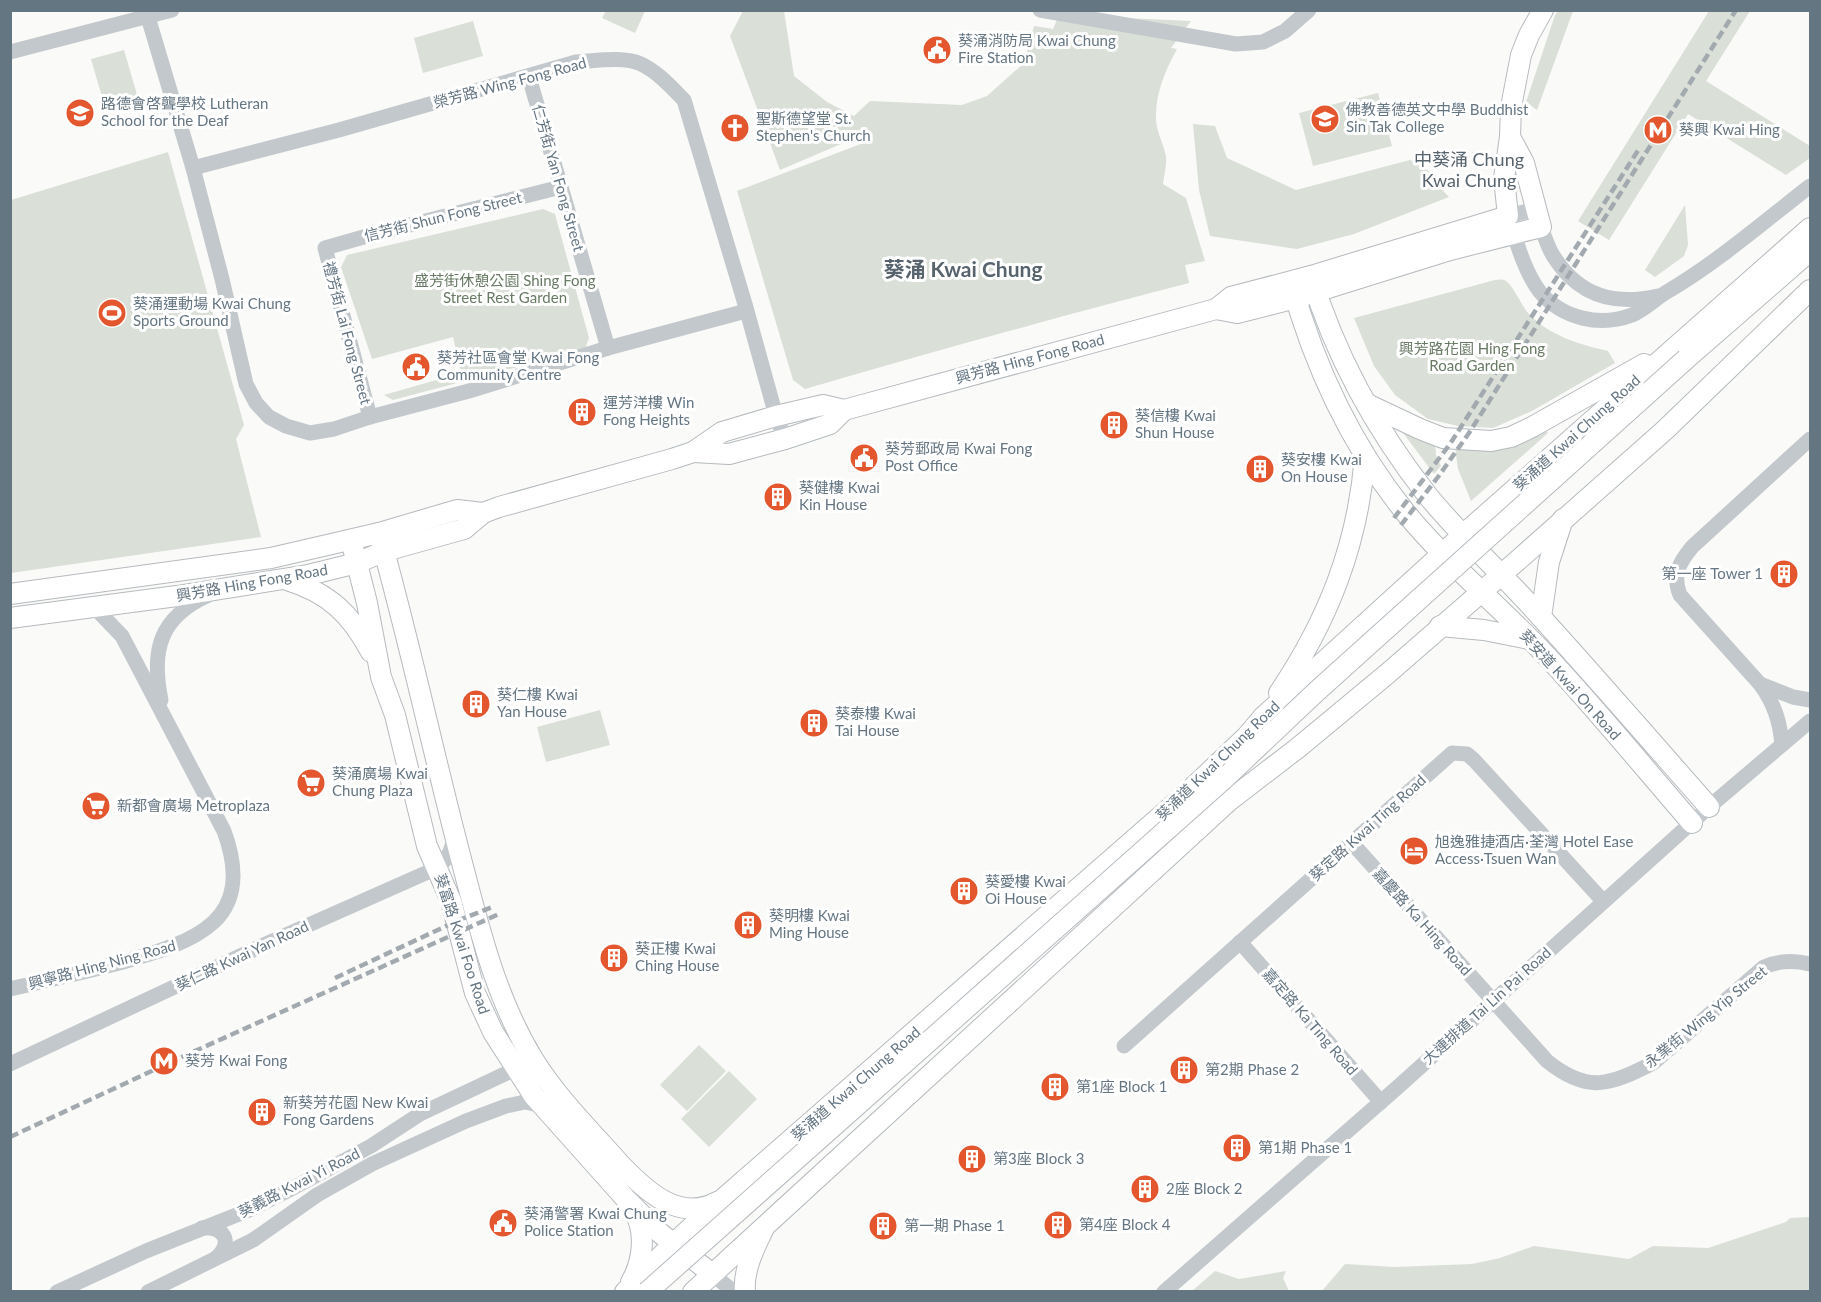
<svg xmlns="http://www.w3.org/2000/svg" width="1821" height="1302" font-family="Lato,'Noto Sans TC',sans-serif">
<style>
.green{fill:#dadfd7}
.lines{fill:none;stroke-linecap:round;stroke-linejoin:round}
.major-casing{stroke:#b5babe;stroke-width:22}
.minor{stroke:#c3c8cc;stroke-width:15}
.major{stroke:#fff;stroke-width:20}
.rail{stroke:#a2aab0;stroke-width:4.5;stroke-dasharray:9 4.5;stroke-linecap:butt}
.major-bridge-casing{stroke:#b5babe;stroke-width:22;stroke-linecap:butt}
.major-bridge{stroke:#fff;stroke-width:20}
.labels{text-anchor:middle;stroke-width:6;stroke-linejoin:round;paint-order:stroke}
.poi-label{font-size:15px;fill:#657683;stroke:#fff;text-anchor:start}
.street-label{font-size:15px;fill:#657683;stroke:#fff}
.park-label{font-size:15px;fill:#687a64;stroke:#fff}
.quarter-label{font-size:18px;fill:#57646e;stroke:#fff}
.district-label{font-size:21px;font-weight:bold;fill:#57646e;stroke:#fff}
</style>
<rect width="100%" height="100%" fill="#fafaf8"/>
<g class="green">
<path d="M1559,10l14,1 -36,99 -11,-8 29,-87z"/>
<path d="M606,11v-1l39,1 -10,22 -33,-15z"/>
<path d="M743,11h41l10,65 33,26 27,14 16,-15 92,4 25,-9 37,-33 10,-37 19,3 6,-14 132,6 -20,27 6,1c-11,20 -21,43 -21,66 -1,15 7,27 10,41 1,8 -2,19 -3,28l23,14 19,63 -20,4 4,18c-129,33 -256,69 -384,106l-12,-9 -56,-189 137,-52 -19,-1 -75,32 -50,-134z"/>
<path d="M1709,11h41l-44,70 104,65v12l-24,17 -98,-61 -79,126 -31,-19z"/>
<path d="M473,21l10,35 -60,17 -9,-35z"/>
<path d="M124,50l16,55 -33,9 -16,-55z"/>
<path d="M1378,93l14,53 -79,20 -14,-53z"/>
<path d="M1193,124l22,2 12,32 69,32 114,-30 29,17 -4,5 14,15 -95,37 -57,15 -87,-13 -11,-46z"/>
<path d="M168,152l76,273 -8,14 25,98 -250,36v-373z"/>
<path d="M1685,205l3,40 -4,11 -29,21 -10,-7z"/>
<path d="M543,209l12,5 34,124 -4,11 -192,51 -9,-5 77,-22 -8,-36 -81,22 -31,-92 6,-12z"/>
<path d="M1495,280c1,0 8,-1 9,0 8,2 18,27 25,34 19,21 52,31 79,37l7,12 -83,48 -39,17 -35,-2 -30,-7 -33,-24 -21,-29 -20,-48z"/>
<path d="M1545,430l3,3 -77,68 -13,-32 -3,-22z"/>
<path d="M1403,433l32,9 1,13 5,11 -7,8z"/>
<path d="M600,710l10,35 -64,17 -9,-35z"/>
<path d="M699,1045l27,26 -39,40 -27,-26z"/>
<path d="M729,1071l28,28 -48,48 -28,-28z"/>
<path d="M1810,1217v74h-488l23,-27 49,3 78,-3 28,-6 34,-12 95,13 24,-13 55,2 78,-26 4,-4z"/>
<path d="M1215,1271l24,8 47,-8 -3,7 6,13h-97z"/>
</g>
<g class="lines">
<g class="major-casing">
<g id="major">
<path d="M1311,276c24,79 66,155 117,220 32,39 69,73 103,110 60,66 119,134 178,201"/>
<path d="M1291,282c23,83 60,163 114,230 45,55 102,100 150,153 47,51 91,105 137,158"/>
<path d="M1216,309l21,4 59,-15 154,-48 91,-23 -17,-64 -14,-26"/>
<path d="M1686,359l124,-108"/>
<path d="M1367,404l53,25 23,9 48,3 20,-4 21,-10 112,-63"/>
<path d="M693,452l36,2 56,-15 45,-15 14,-14"/>
<path d="M379,533c30,106 53,215 81,322 18,69 35,142 73,204 24,39 57,71 87,105 25,26 59,59 97,38"/>
<path d="M351,540l16,63 14,74 14,38 32,131 24,55 24,92 18,39 41,64 91,102 35,35 51,40"/>
<path d="M287,580c42,13 64,34 84,72"/>
<path d="M10,594l261,-36 108,-25 78,-23 26,3"/>
<path d="M1541,617l8,-55 14,-43"/>
<path d="M10,618l167,-22 131,-21 49,-12 28,-12 79,-22 19,-16 16,-6 173,-48 21,-7 29,-20 54,-16 47,-11 21,5 372,-101 15,-12 80,-21 197,-60 -4,-38 6,-41 1,-30 10,-52 8,-20 14,-25"/>
<path d="M1440,626l44,4 46,9"/>
<path d="M1279,693c49,-73 79,-148 86,-237"/>
<path d="M631,1282c12,-20 16,-52 2,-72"/>
<path d="M625,1292l48,-48 51,-46 462,-404 60,-57 17,-20 201,-183 346,-306"/>
<path d="M693,1292l537,-492 69,-53 88,-73 130,-113 148,-131 145,-140"/>
<path d="M745,1292c-2,-22 9,-43 18,-62"/>
</g>
</g>
<g class="minor">
<path d="M1040,10l196,34 27,-2 22,-11 24,-21"/>
<path d="M148,17l45,151 29,111 24,105 10,19 13,14 17,9 24,7 24,-4 36,-12 99,-26 139,-43 138,-37"/>
<path d="M10,52l162,-42"/>
<path d="M529,77l79,271"/>
<path d="M193,168l146,-38 237,-68c19,-1 48,-6 65,2 17,8 30,23 43,36l61,204 31,112 9,23"/>
<path d="M1536,209l-28,7c8,24 16,55 32,76 23,27 60,35 92,23 14,-6 25,-18 38,-25 50,-30 95,-69 140,-104"/>
<path d="M1541,227c4,10 7,21 13,30 25,39 60,49 104,39"/>
<path d="M370,417l-45,-169 49,-14 187,-47"/>
<path d="M1760,684l33,13 17,3"/>
<path d="M161,700c-10,-49 -2,-83 48,-105"/>
<path d="M1782,745c-2,-24 -8,-42 -22,-61l-80,-89c-8,-20 -1,-32 12,-48l118,-108"/>
<path d="M1352,843l195,218c41,33 63,24 106,2l111,-96c16,-7 30,-7 46,-3"/>
<path d="M1240,942l141,160"/>
<path d="M10,989c38,-9 76,-17 113,-27 73,-21 134,-41 101,-131l-102,-195 -27,-28"/>
<path d="M1124,1046l328,-293 15,1 7,6 129,141"/>
<path d="M10,1064l258,-121 169,-75c11,-9 15,-18 17,-32"/>
<path d="M202,1228c22,-2 32,14 14,30"/>
<path d="M711,1273l23,19"/>
<path d="M57,1292l89,-41 103,-41 44,-22 78,-42 49,-32 106,-50"/>
<path d="M148,1292l105,-52 64,-45 55,-31 94,-43 40,-15 19,-4 13,3 5,4"/>
<path d="M1164,1292l235,-206 310,-279 101,-86"/>
</g>
<use href="#major" class="major"/>
<g class="rail">
<path d="M1394,518l56,-74 189,-295"/>
<path d="M1401,525l37,-48 31,-44 267,-423"/>
<path d="M335,978l124,-58 36,-14"/>
<path d="M10,1137l174,-81 315,-142"/>
</g>
<g class="major-bridge-casing">
<path id="major-bridge" d="M647,1292l578,-514 92,-87 369,-332"/>
</g>
<use href="#major-bridge" class="major-bridge"/>
</g>
<defs>
<g id="civic-disc" transform="scale(1.5)"><circle r="9.5" fill="#e4572e" stroke="#fff"/><path d="M-.6-6.5H3V-4.5H.6V-3L4-1V1h2V6H-6V1h2V-1L-.6-3ZM-1.2 2.5V6h2.4V2.5Z" fill="#fff"/></g>
<g id="school-disc" transform="scale(1.5)"><circle r="9.5" fill="#e4572e" stroke="#fff"/><path d="M0-5L7-2L0 1L-7-2ZM-4 1L0 2.5L4 1V4Q0 6-4 4Z" fill="#fff"/></g>
<g id="church-disc" transform="scale(1.5)"><circle r="9.5" fill="#e4572e" stroke="#fff"/><path d="M-1.2-6h2.4v3.5h3.3v2.4h-3.3V6h-2.4V-.1h-3.3v-2.4h3.3Z" fill="#fff"/></g>
<g id="metro-disc" transform="scale(1.5)"><circle r="9.5" fill="#e4572e" stroke="#fff"/><path d="M-5.5 5V-5H-3L0 0L3-5H5.5V5H3V-.5L0 4L-3-.5V5Z" fill="#fff"/></g>
<g id="stadium-disc" transform="scale(1.5)"><circle r="9.5" fill="#e4572e" stroke="#fff"/><path d="M0-5a6.5 5 0 1 0 0 10a6.5 5 0 1 0 0-10ZM-3.5-1.8h7v3.6h-7Z" fill="#fff"/></g>
<g id="building-disc" transform="scale(1.5)"><circle r="9.5" fill="#e4572e" stroke="#fff"/><path d="M-4-6H4V6H1V3H-1V6H-4ZM-2.5-4.3h1.7v1.8h-1.7ZM.8-4.3h1.7v1.8H.8ZM-2.5-1h1.7V.8h-1.7ZM.8-1h1.7V.8H.8Z" fill="#fff"/></g>
<g id="supermarket-disc" transform="scale(1.5)"><circle r="9.5" fill="#e4572e" stroke="#fff"/><path d="M-6-5.5h2.5l.6 2H6L4.5 2H-2.5L-4.4-4H-6ZM-1.5 3.2a1.3 1.3 0 1 0 .1 0ZM3 3.2a1.3 1.3 0 1 0 .1 0Z" fill="#fff"/></g>
<g id="hotel-disc" transform="scale(1.5)"><circle r="9.5" fill="#e4572e" stroke="#fff"/><path d="M-6-4.5h1.5V1H6V5H4.5V3h-9V5H-6ZM-4 0a1.8 1.8 0 1 1 3.6 0ZM.5 0V-2.5h3Q6-2.5 6 0Z" fill="#fff"/></g>
</defs>
<g fill-rule="evenodd">
<use href="#civic-disc" x="937" y="50"/>
<use href="#school-disc" x="80" y="113"/>
<use href="#school-disc" x="1325" y="119"/>
<use href="#church-disc" x="735" y="128"/>
<use href="#metro-disc" x="1658" y="130"/>
<use href="#stadium-disc" x="112" y="313"/>
<use href="#civic-disc" x="416" y="367"/>
<use href="#building-disc" x="582" y="412"/>
<use href="#building-disc" x="1114" y="425"/>
<use href="#civic-disc" x="864" y="458"/>
<use href="#building-disc" x="1260" y="469"/>
<use href="#building-disc" x="778" y="497"/>
<use href="#building-disc" x="1784" y="574"/>
<use href="#building-disc" x="476" y="704"/>
<use href="#building-disc" x="814" y="723"/>
<use href="#supermarket-disc" x="311" y="783"/>
<use href="#supermarket-disc" x="96" y="806"/>
<use href="#hotel-disc" x="1414" y="851"/>
<use href="#building-disc" x="964" y="891"/>
<use href="#building-disc" x="748" y="925"/>
<use href="#building-disc" x="614" y="958"/>
<use href="#metro-disc" x="164" y="1061"/>
<use href="#building-disc" x="1184" y="1070"/>
<use href="#building-disc" x="1055" y="1087"/>
<use href="#building-disc" x="262" y="1112"/>
<use href="#building-disc" x="1237" y="1148"/>
<use href="#building-disc" x="972" y="1159"/>
<use href="#building-disc" x="1145" y="1189"/>
<use href="#civic-disc" x="503" y="1223"/>
<use href="#building-disc" x="1058" y="1225"/>
<use href="#building-disc" x="883" y="1226"/>
</g>
<g class="labels">
<g class="poi-label">
<text x="958" y="46">葵涌消防局 Kwai Chung<tspan x="958" dy="17">Fire Station</tspan></text>
<text x="101" y="109">路德會啓聾學校 Lutheran<tspan x="101" dy="17">School for the Deaf</tspan></text>
<text x="1346" y="115">佛教善德英文中學 Buddhist<tspan x="1346" dy="17">Sin Tak College</tspan></text>
<text x="756" y="124">聖斯德望堂 St.<tspan x="756" dy="17">Stephen's Church</tspan></text>
<text x="1679" y="135">葵興 Kwai Hing</text>
<text x="133" y="309">葵涌運動場 Kwai Chung<tspan x="133" dy="17">Sports Ground</tspan></text>
<text x="437" y="363">葵芳社區會堂 Kwai Fong<tspan x="437" dy="17">Community Centre</tspan></text>
<text x="603" y="408">運芳洋樓 Win<tspan x="603" dy="17">Fong Heights</tspan></text>
<text x="1135" y="421">葵信樓 Kwai<tspan x="1135" dy="17">Shun House</tspan></text>
<text x="885" y="454">葵芳郵政局 Kwai Fong<tspan x="885" dy="17">Post Office</tspan></text>
<text x="1281" y="465">葵安樓 Kwai<tspan x="1281" dy="17">On House</tspan></text>
<text x="799" y="493">葵健樓 Kwai<tspan x="799" dy="17">Kin House</tspan></text>
<text x="1763" y="579" text-anchor="end">第一座 Tower 1</text>
<text x="497" y="700">葵仁樓 Kwai<tspan x="497" dy="17">Yan House</tspan></text>
<text x="835" y="719">葵泰樓 Kwai<tspan x="835" dy="17">Tai House</tspan></text>
<text x="332" y="779">葵涌廣場 Kwai<tspan x="332" dy="17">Chung Plaza</tspan></text>
<text x="117" y="811">新都會廣場 Metroplaza</text>
<text x="1435" y="847">旭逸雅捷酒店·荃灣 Hotel Ease<tspan x="1435" dy="17">Access·Tsuen Wan</tspan></text>
<text x="985" y="887">葵愛樓 Kwai<tspan x="985" dy="17">Oi House</tspan></text>
<text x="769" y="921">葵明樓 Kwai<tspan x="769" dy="17">Ming House</tspan></text>
<text x="635" y="954">葵正樓 Kwai<tspan x="635" dy="17">Ching House</tspan></text>
<text x="185" y="1066">葵芳 Kwai Fong</text>
<text x="1205" y="1075">第2期 Phase 2</text>
<text x="1076" y="1092">第1座 Block 1</text>
<text x="283" y="1108">新葵芳花園 New Kwai<tspan x="283" dy="17">Fong Gardens</tspan></text>
<text x="1258" y="1153">第1期 Phase 1</text>
<text x="993" y="1164">第3座 Block 3</text>
<text x="1166" y="1194">2座 Block 2</text>
<text x="524" y="1219">葵涌警署 Kwai Chung<tspan x="524" dy="17">Police Station</tspan></text>
<text x="1079" y="1230">第4座 Block 4</text>
<text x="904" y="1231">第一期 Phase 1</text>
</g>
<g class="street-label">
<text transform="translate(510 83) rotate(-15)" y="5">榮芳路 Wing Fong Road</text>
<text transform="translate(558 178) rotate(74)" y="5">仁芳街 Yan Fong Street</text>
<text transform="translate(443 217) rotate(-14)" y="5">信芳街 Shun Fong Street</text>
<text transform="translate(347 333) rotate(75)" y="5">禮芳街 Lai Fong Street</text>
<text transform="translate(1030 359) rotate(-15)" y="5">興芳路 Hing Fong Road</text>
<text transform="translate(1577 433) rotate(-42)" y="5">葵涌道 Kwai Chung Road</text>
<text transform="translate(252 583) rotate(-10)" y="5">興芳路 Hing Fong Road</text>
<text transform="translate(1570 685) rotate(48)" y="5">葵安道 Kwai On Road</text>
<text transform="translate(1218 761) rotate(-44)" y="5">葵涌道 Kwai Chung Road</text>
<text transform="translate(1368 828) rotate(-42)" y="5">葵定路 Kwai Ting Road</text>
<text transform="translate(1422 922) rotate(48)" y="5">嘉慶路 Ka Hing Road</text>
<text transform="translate(462 944) rotate(72)" y="5">葵富路 Kwai Foo Road</text>
<text transform="translate(242 956) rotate(-25)" y="5">葵仁路 Kwai Yan Road</text>
<text transform="translate(102 965) rotate(-15)" y="5">興寧路 Hing Ning Road</text>
<text transform="translate(1487 1006) rotate(-42)" y="5">大連排道 Tai Lin Pai Road</text>
<text transform="translate(1706 1017) rotate(-39)" y="5">永業街 Wing Yip Street</text>
<text transform="translate(1310 1022) rotate(49)" y="5">嘉定路 Ka Ting Road</text>
<text transform="translate(856 1084) rotate(-41)" y="5">葵涌道 Kwai Chung Road</text>
<text transform="translate(299 1183) rotate(-27)" y="5">葵義路 Kwai Yi Road</text>
</g>
<g class="park-label">
<text x="505" y="286">盛芳街休憩公園 Shing Fong<tspan x="505" dy="17">Street Rest Garden</tspan></text>
<text x="1472" y="354">興芳路花園 Hing Fong<tspan x="1472" dy="17">Road Garden</tspan></text>
</g>
<g class="quarter-label">
<text x="1469" y="166">中葵涌 Chung<tspan x="1469" dy="21">Kwai Chung</tspan></text>
</g>
<g class="district-label">
<text x="963" y="277">葵涌 Kwai Chung</text>
</g>
</g>
<rect width="1821" height="1302" fill="none" stroke="#657683" stroke-width="24"/>
</svg>
